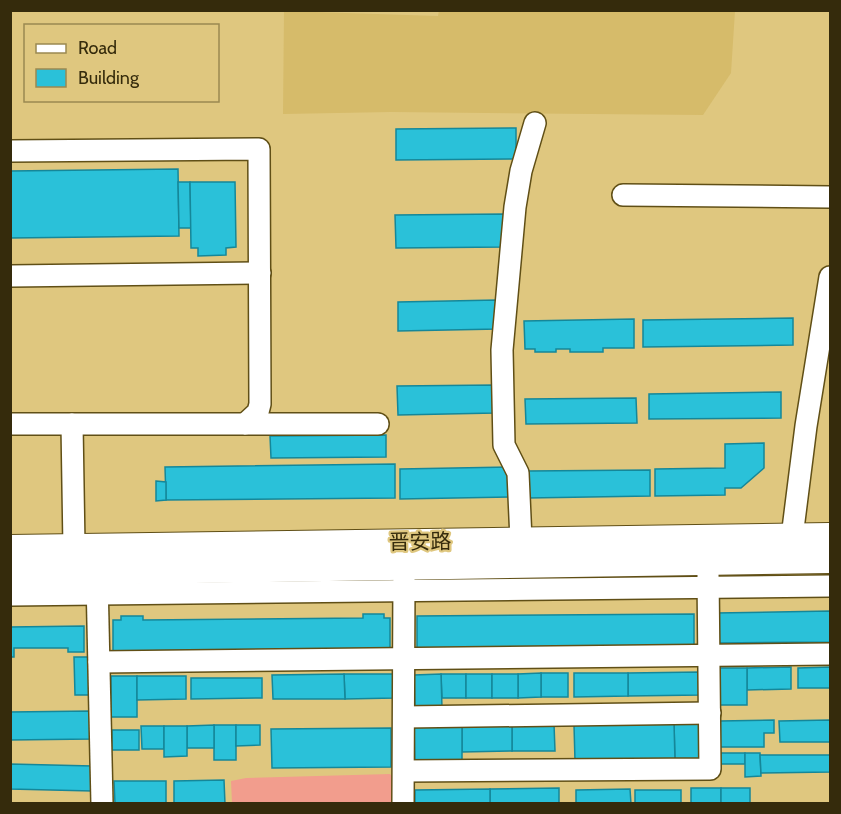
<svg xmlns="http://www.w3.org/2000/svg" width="841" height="814" font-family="Cabin,'Noto Sans SC',sans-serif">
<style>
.built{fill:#d6bb6a}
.green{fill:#f29d8d}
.building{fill:#2ac1d9;stroke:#158799;stroke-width:1.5}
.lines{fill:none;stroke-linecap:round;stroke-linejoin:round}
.minor-casing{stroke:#604f16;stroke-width:24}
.major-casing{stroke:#604f16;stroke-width:28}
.minor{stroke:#fff;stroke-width:21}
.major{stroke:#fff;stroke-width:26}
.labels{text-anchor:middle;stroke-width:4.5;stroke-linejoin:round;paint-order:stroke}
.street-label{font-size:21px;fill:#352b0c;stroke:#dfc77f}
</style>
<rect width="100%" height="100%" fill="#dfc77f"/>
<path class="built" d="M439,10l296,1 -4,62 -28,42 -312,-3 -108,2 1,-103 154,5z"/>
<path class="green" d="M390,774l4,5 1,24h-163l-1,-22 15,-3z"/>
<g class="building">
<path d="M516,128v31l-120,1v-31z"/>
<path d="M178,169l1,67 -169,2v-67z"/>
<path d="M178,182h12l1,46h-12z"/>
<path d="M190,182h45l1,65 -10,1v7l-28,1v-8h-7z"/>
<path d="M504,214v33l-108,1 -1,-33z"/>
<path d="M497,300l1,29 -100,2v-29z"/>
<path d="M793,318v27l-150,2v-27z"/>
<path d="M634,319v29h-31v4h-33v-3h-14v3h-21v-3h-10l-1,-28z"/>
<path d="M495,385v28l-97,2 -1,-29z"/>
<path d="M781,392v26l-132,1v-25z"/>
<path d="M636,398l1,25 -111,1 -1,-25z"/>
<path d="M386,435v22l-115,1 -1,-22z"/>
<path d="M764,443v25l-23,20h-16v7l-70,1v-27l70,-1v-24z"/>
<path d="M395,464v34l-229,2 -1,-33z"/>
<path d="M512,467v30l-112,2v-30z"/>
<path d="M650,470v26l-122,2v-27z"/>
<path d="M156,481l10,1v18l-10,1z"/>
<path d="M830,611v31l-113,1 -1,-30z"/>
<path d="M363,614h21v4h6v31l-277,2v-31h8v-4h22v4l220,-2z"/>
<path d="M694,614v33l-277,2v-33z"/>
<path d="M84,626v26h-16v-4h-54v9h-4v-30z"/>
<path d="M74,657h15v38h-14z"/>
<path d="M791,667v22l-44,1v-22z"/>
<path d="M830,667v21h-32v-20z"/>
<path d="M718,668h29v37h-28z"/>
<path d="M701,672v23l-73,1v-23z"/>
<rect x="541" y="673" width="27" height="24"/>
<path d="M541,673v24l-23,1v-24z"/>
<path d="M574,673h54v23l-54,1z"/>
<path d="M344,674h51v24l-50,1z"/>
<path d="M344,674l1,25h-72l-1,-24z"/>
<path d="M441,674h25v24h-24z"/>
<path d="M441,674l1,34 -27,1 -1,-34z"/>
<rect x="466" y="674" width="26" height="24"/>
<rect x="492" y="674" width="26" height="24"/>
<rect x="111" y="676" width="26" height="41"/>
<path d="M137,676h49v23l-49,1z"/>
<path d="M191,678h71v20l-71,1z"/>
<path d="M91,711v28l-81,1v-28z"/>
<path d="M774,720v13h-10v14h-44v-26z"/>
<path d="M830,720v22h-50l-1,-21z"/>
<path d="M674,723h25l1,37 -25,1z"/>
<path d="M674,723l1,38h-100l-1,-36z"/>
<path d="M554,724l1,27h-43v-26z"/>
<rect x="214" y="725" width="22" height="35"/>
<path d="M214,725v23h-27v-22z"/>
<path d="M236,725h24v20l-24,1z"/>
<path d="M512,725v26l-50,1v-26z"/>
<path d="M141,726h23v23h-22z"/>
<path d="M164,726h23v30l-23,1z"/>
<path d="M414,726h48v36l-47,1z"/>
<path d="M391,728v39l-119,1 -1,-39z"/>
<rect x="112" y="730" width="27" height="20"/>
<rect x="719" y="753" width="26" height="11"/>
<path d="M745,753h15l1,23 -16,1z"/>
<path d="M760,755h70v17l-69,1z"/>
<path d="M10,764l82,2v25l-82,-2z"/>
<path d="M224,780l1,24h-51v-23z"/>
<path d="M114,781h52v23h-51z"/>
<path d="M559,788v16h-69v-15z"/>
<rect x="691" y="788" width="30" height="16"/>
<rect x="721" y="788" width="29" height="16"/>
<path d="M490,789v15h-75v-14z"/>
<path d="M630,789l1,15h-55v-14z"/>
<rect x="635" y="790" width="46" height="14"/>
</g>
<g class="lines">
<g class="minor-casing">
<g id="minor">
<path d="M10,151l249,-2 1,255 -2,8 -13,12"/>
<path d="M623,195l207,2"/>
<path d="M10,276l250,-3"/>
<path d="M10,424h368"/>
<path d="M72,424l2,123"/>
<path d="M792,537l14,-111 24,-149"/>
<path d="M521,540l-3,-67 -14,-28 -2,-95 13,-143 6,-36 14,-48"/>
<path d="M97,579l5,225"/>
<path d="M10,595l820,-9"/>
<path d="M99,662l731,-8"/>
<path d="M404,717l306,-4"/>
<path d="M404,771l306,-2 -2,-195"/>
<path d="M403,804l1,-228"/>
</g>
</g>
<g class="major-casing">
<g id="major">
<path d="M10,548l820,-12"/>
<path d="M10,573l820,-13"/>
</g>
</g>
<use href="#minor" class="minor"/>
<use href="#major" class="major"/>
</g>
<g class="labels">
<g class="street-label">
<text transform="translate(420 542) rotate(-1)" y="7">晋安路</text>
</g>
</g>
<rect width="841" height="814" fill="none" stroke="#352b0c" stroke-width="24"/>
<rect x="24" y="24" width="195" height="78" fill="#dfc77f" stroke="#9b8951" stroke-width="1.5"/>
<rect x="36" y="44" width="30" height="9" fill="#ffffff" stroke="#9b8951" stroke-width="1.5"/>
<text x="78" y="54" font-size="18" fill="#352b0c">Road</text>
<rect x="36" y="69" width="30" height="18" fill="#2ac1d9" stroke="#9b8951" stroke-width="1.5"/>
<text x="78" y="84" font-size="18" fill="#352b0c">Building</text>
</svg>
